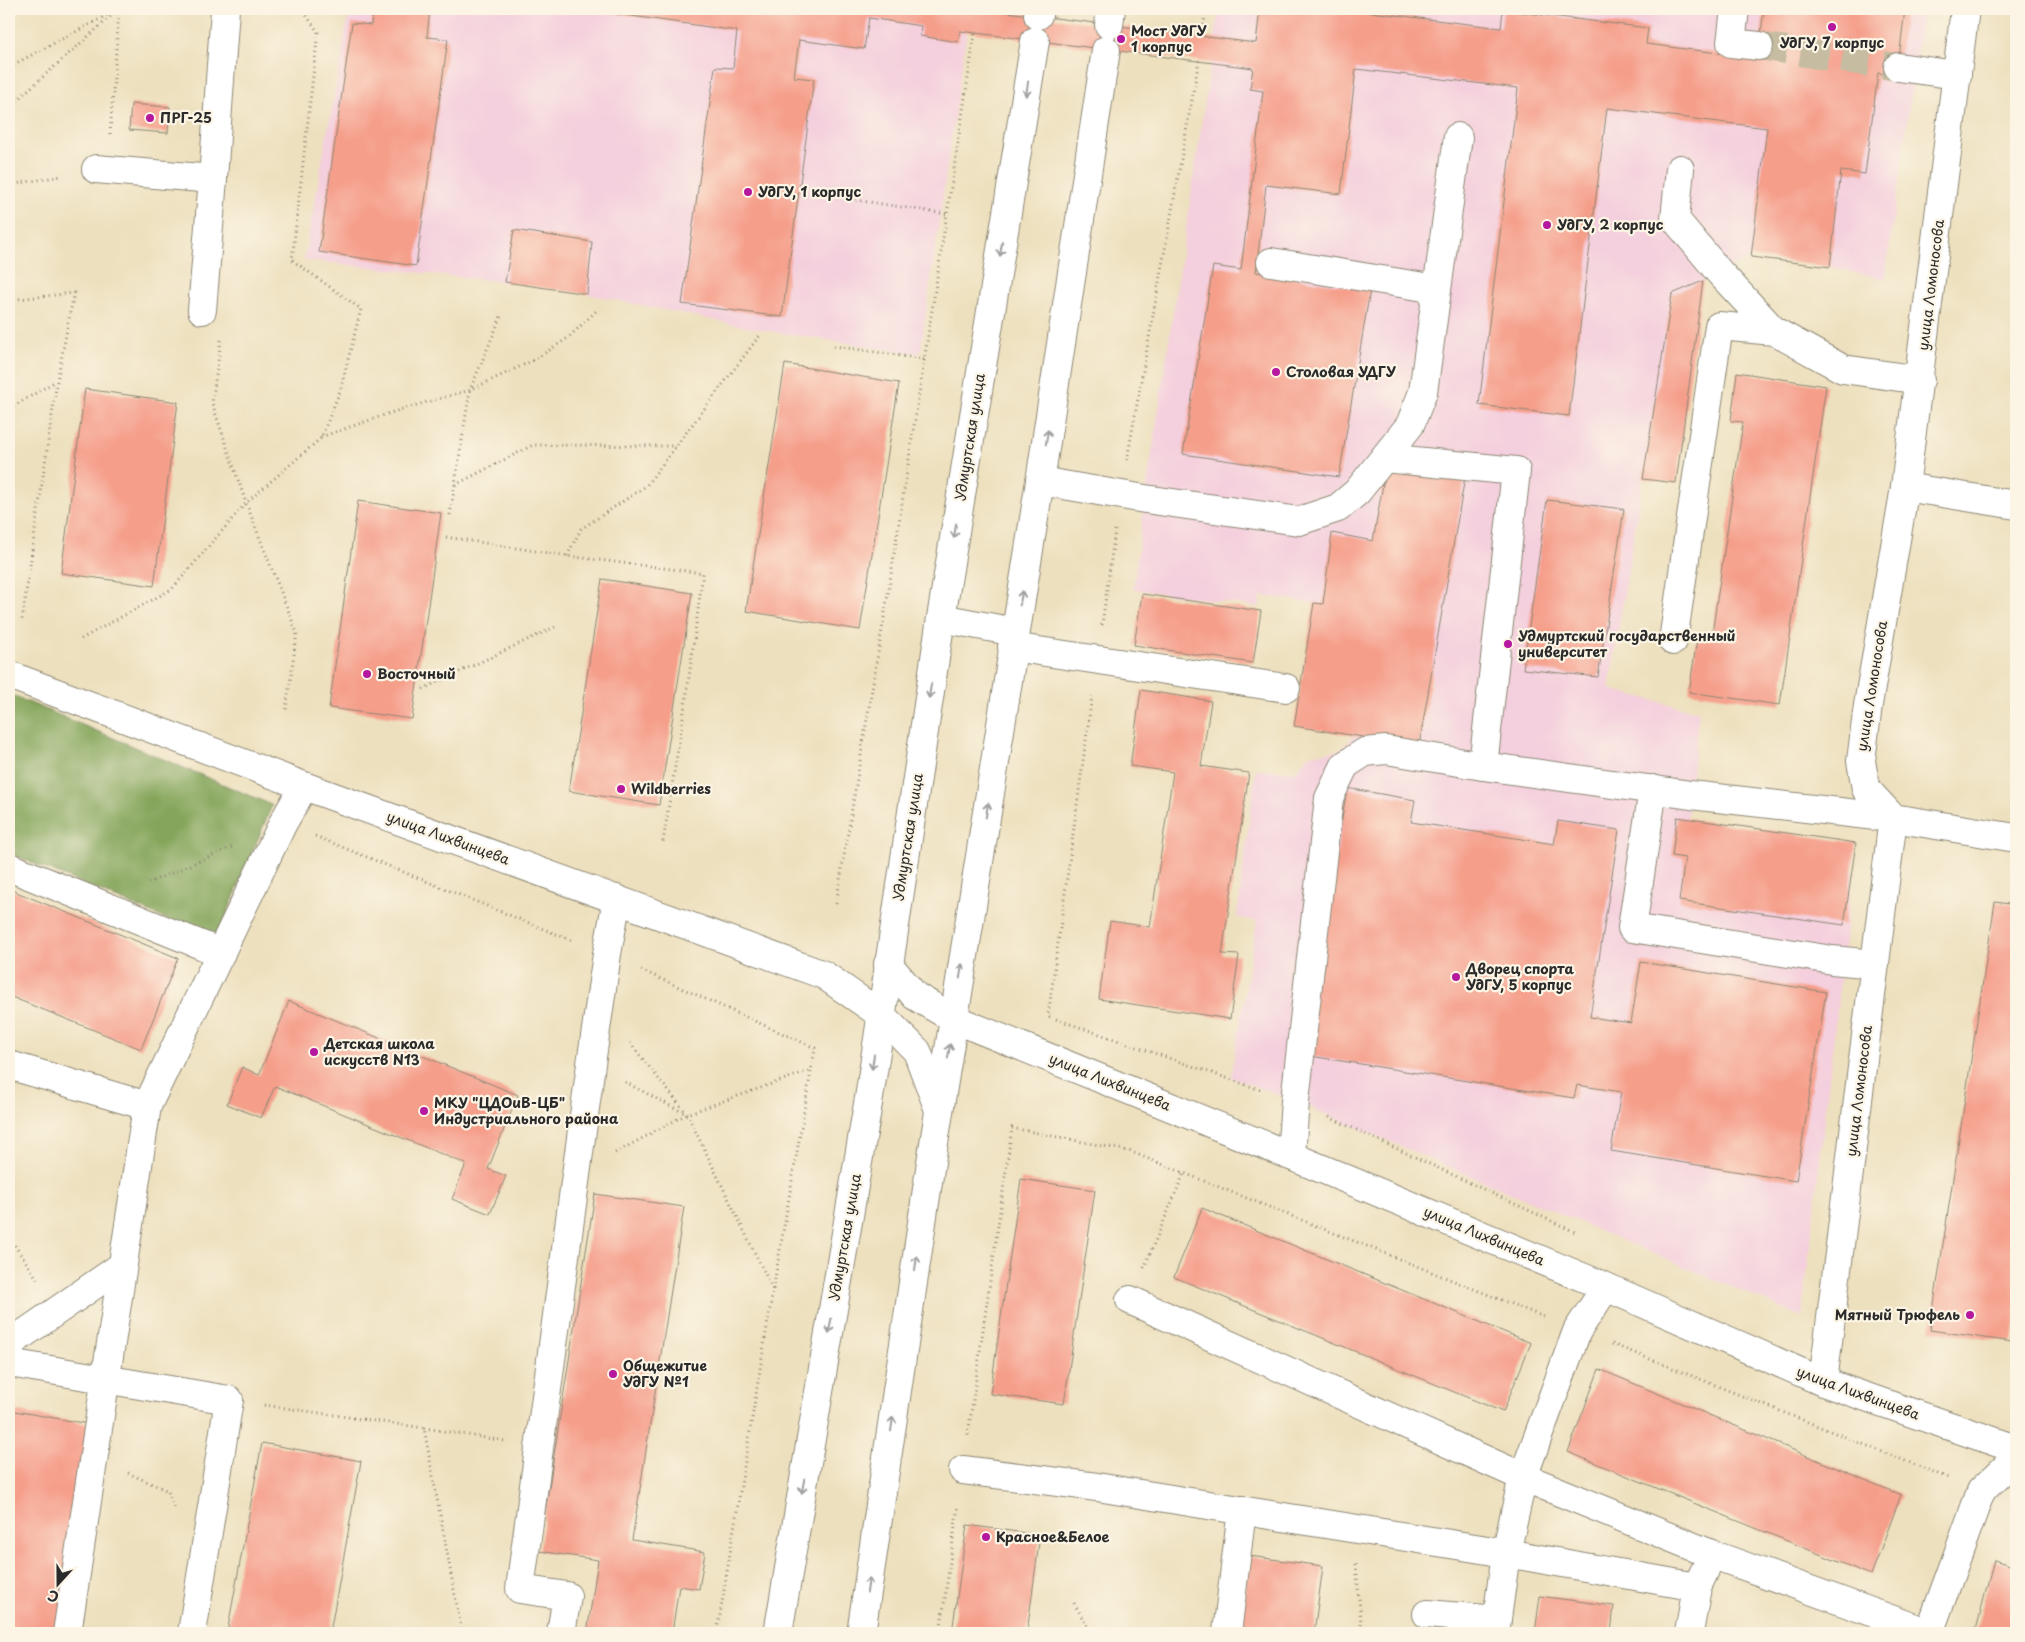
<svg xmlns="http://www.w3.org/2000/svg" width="2025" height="1642" font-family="'Playpen Sans',sans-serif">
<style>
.built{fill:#f4cfdd}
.forest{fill:#84a55a;stroke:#586842}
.building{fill:#f59f8b}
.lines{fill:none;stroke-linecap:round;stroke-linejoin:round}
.minor-tunnel{stroke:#c6bca1;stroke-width:28;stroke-dasharray:28 14;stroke-linecap:butt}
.minor-casing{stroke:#8c8674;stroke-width:30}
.major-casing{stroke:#8c8674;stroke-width:30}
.path{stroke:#8c8674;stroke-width:3;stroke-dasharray:1 4;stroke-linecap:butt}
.minor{stroke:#fff;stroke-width:28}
.major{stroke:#fff;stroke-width:28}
.oneway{stroke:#a0a0a0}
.poi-dot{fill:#b5179e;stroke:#fcf5e5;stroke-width:2}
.labels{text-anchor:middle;stroke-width:4.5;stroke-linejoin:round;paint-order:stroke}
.poi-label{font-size:14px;font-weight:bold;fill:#2b2b2b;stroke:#fcf5e5;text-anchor:start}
.street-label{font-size:14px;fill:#2b2b2b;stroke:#fcf5e5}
</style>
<rect width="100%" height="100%" fill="#fcf5e5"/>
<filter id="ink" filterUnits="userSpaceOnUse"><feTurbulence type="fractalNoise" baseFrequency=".02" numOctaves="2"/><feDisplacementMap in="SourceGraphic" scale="10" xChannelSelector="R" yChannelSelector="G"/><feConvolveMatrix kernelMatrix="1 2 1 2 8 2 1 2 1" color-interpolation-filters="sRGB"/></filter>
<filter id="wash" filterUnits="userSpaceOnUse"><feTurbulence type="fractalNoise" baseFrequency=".0096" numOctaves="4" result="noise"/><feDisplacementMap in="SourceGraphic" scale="20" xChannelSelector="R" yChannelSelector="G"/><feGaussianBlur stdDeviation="1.12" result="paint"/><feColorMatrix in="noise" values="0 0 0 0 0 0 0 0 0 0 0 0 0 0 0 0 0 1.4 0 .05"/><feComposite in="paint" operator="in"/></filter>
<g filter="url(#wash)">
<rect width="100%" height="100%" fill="#ede0be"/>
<g class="built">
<path d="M350,9h620l-50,345 -158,-24 -175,-36 5,-52 -78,-12 -9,52 -201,-22z"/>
<path d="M1219,9h704l-38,270 -55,-12 -79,-10 -48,24 -31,13 -63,395 90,23 -12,107 169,24 -54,474 -507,-216 -64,-24 26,-156 -20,-4 19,-148 39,3 14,-17 32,-5 12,-14 66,10 13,-69 -35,-7 -74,-66 -62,-8 -2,11 -126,-18 12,-90z"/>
</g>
<path class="forest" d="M9,694l263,111 -56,135 -207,-87z"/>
<g id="blocks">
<g class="building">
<path d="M373,9h57l-3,28 21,2 -32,227 -97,-14 33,-229 19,2z"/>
<path d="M582,9h400l274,34 4,-34h86l155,19 2,-18 145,18 -2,16 112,14 6,-49h141l-8,66 -19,-2 -13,101 -24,-3 -11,96 -79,-10 16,-129 -160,-20 -38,308 -90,-11 39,-317 -162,-19 -15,125 -75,-9 -10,87 114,18 -31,187 -156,-23 30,-188 28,4 22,-179 -13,-2 3,-21 -293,-37 -2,11 -38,-6 1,-10 -52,-8 -5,31 -65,-9 -5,37 20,2 -32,238 -100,-13 33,-237 18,1 4,-37z"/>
<path d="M131,104l39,3 -2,26 -39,-3z"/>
<path d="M514,230l78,12 -5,52 -82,-12z"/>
<path d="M1703,281l-27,202 -33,-4 29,-185z"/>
<path d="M785,364l114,19 -39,247 -114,-19z"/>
<path d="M1737,372l89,14 -46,319 -91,-13 9,-60 14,2 31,-212 -12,-1z"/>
<path d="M85,389l93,13 -24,184 -93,-13z"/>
<path d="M1386,467l79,10 -46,269 -125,-20 20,-123 9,1 9,-71 41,8z"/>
<path d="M1547,500l77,9 -26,168 -75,-8z"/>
<path d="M358,501l83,12 -29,206 -83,-11z"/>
<path d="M602,579l90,14 -33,212 -90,-14z"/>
<path d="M1142,594l119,17 -8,52 -119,-18z"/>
<path d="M1141,690l70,11 -10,65 48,7 -27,181 17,1 -9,64 -131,-20 11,-78 40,6 23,-155 -43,-6z"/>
<path d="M1347,788l68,12 -4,22 143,22 4,-23 61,9 -29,187 41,6 10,-61 185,30 -30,189 -185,-30 10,-59 -44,-7 -3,13 -270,-43z"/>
<path d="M1677,817l179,26 -12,82 -165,-24 6,-43 -13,-2z"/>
<path d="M9,889l169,69 -37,91 -132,-53z"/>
<path d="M1995,902l21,3v413l-3,24 -83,-12z"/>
<path d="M289,1001l229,94 -30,74 18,7 -16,38 -38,-15 14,-35 -191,-78 -14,32 -34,-14 15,-37 17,8z"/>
<path d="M1021,1179l74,11 -31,214 -74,-10z"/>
<path d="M595,1194l89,13 -52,333 73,12 -6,37 -20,-3 -7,47h-85l11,-73 -59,-9z"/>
<path d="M1202,1208l329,135 -28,69 -329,-135z"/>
<path d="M1599,1369l302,126 -30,80 -303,-123z"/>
<path d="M9,1410l85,15 -37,208h-48z"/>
<path d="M262,1443l99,18 -31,172h-103z"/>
<path d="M967,1525l73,10 -13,98h-75z"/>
<path d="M1249,1556l74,10 -9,67h-75z"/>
<path d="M1994,1560l22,7v66h-41z"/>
<path d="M1540,1596l74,10 -3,27h-76z"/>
</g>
</g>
</g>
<g filter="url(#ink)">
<use href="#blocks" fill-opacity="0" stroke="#8c8674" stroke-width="1"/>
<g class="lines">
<path class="minor-tunnel" d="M1759,46l139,21"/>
<g class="minor-casing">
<g id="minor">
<path d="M1735,9l-4,34 28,3"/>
<path d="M1898,67l59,8"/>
<path d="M96,169l117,10"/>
<path d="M1680,169l-5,50 45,54 54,58"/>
<path d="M1271,262l166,27"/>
<path d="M202,310l11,-131 12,-170"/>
<path d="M1384,458l132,13 -33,295"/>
<path d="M1040,481l105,18 154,22 39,-13 19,-16 53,-67 13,-33 35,-255"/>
<path d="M1905,487l111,18"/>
<path d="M1673,641l46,-315 55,5 69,38 77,11"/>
<path d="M1012,647l274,41"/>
<path d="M9,675l295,111 520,189 56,39 37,37 22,59"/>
<path d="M1653,789l-21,139 200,32 43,4"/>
<path d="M9,867l212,86"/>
<path d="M888,964l27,32 39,23 337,137 315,131 217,95 193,67"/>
<path d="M9,1065l138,41"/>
<path d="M1291,1156l4,-55 34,-303 16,-33 20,-13 21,-2 97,16 208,29 202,23 123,20"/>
<path d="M1130,1300l393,177 188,77 218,79"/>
<path d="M9,1344l114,-79"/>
<path d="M9,1363l220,37 -37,233"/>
<path d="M1823,1382l70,-564 -27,-29 -5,-28 7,-56 37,-218 60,-478"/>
<path d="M963,1470l134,17 409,66 17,-76 54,-146 29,-44"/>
<path d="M1427,1614l70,6"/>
<path d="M67,1633l80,-527 136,-283 21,-37"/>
<path d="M561,1633l6,-37 -47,-7 71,-525 16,-110 10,-55"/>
<path d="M1227,1633l15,-123"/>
<path d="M1495,1633l11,-80 191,34"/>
<path d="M1689,1633l8,-46 8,-17"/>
<path d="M1929,1633l52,-142 35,-33"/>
</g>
</g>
<g class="major-casing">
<g id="major">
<path d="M1038,15l1,-6"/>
<path d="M1109,25l2,-16"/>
<path d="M941,618l74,14"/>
<path d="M778,1633l92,-541 71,-474 94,-577"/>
<path d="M861,1633l70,-471 109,-681 66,-431"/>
</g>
</g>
<g class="path">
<path d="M1573,19l1,-10"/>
<path d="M1202,35l4,-26"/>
<path d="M9,67l106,-56"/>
<path d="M9,107l110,-98"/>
<path d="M110,134l9,-125"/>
<path d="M9,185l52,-9"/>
<path d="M856,200l90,14"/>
<path d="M9,300l65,-7 -17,88 -35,239"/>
<path d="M221,340l-9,63 34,100 51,130 -11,77"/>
<path d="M834,346l90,13"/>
<path d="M9,409l47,-28"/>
<path d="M321,437l78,-27 71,-20 64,-30 34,-22 28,-27"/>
<path d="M1127,460l72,-400"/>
<path d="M455,485l78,-40 143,1"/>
<path d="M450,515l20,-125 32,-76"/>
<path d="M446,537l121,19 136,17 -16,119 -24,150"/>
<path d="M567,556l14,-27 65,-43 114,-151"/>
<path d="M1102,625l13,-95"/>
<path d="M81,639l91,-50 74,-86 75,-65 19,-47 21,-82 -69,-49 26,-228 -16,-23"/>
<path d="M423,689l132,-62"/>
<path d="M315,836l258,105"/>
<path d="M148,883l84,-36"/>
<path d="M836,904l51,-304 88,-567"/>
<path d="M641,970l174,78 -42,242 -56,343"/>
<path d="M1050,1017l-2,-1 44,-320"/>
<path d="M1056,1019l205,71"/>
<path d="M630,1043l57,71 86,176"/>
<path d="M625,1082l59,31"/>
<path d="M1329,1117l246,115"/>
<path d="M615,1153l72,-39 124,-44"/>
<path d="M9,1237l29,43"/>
<path d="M1144,1268l40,-95"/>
<path d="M1612,1344l336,134"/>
<path d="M264,1405l160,23 38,205"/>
<path d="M424,1428l81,13"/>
<path d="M968,1435l44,-307 117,23 415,166"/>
<path d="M128,1473l40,18 6,19"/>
<path d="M1356,1564l6,69"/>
<path d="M1074,1603l17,30"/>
<path d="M940,1633l18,-128"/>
</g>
<use href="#minor" class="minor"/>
<use href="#major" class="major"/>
</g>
<defs><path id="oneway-shaft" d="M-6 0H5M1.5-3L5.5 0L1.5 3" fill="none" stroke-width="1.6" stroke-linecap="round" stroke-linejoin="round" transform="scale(1.25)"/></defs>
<g class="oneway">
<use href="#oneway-shaft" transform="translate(1027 89) rotate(99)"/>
<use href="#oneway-shaft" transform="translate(1001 249) rotate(99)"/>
<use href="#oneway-shaft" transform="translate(1047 437) rotate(-81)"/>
<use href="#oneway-shaft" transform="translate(955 531) rotate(99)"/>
<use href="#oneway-shaft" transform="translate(1021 598) rotate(-80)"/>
<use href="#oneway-shaft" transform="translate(930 691) rotate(99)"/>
<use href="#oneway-shaft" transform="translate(987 810) rotate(-81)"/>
<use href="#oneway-shaft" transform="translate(961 971) rotate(-81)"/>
<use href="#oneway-shaft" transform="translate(949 1051) rotate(-81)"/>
<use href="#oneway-shaft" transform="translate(873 1062) rotate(98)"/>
<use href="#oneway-shaft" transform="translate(916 1263) rotate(-82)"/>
<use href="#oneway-shaft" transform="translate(830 1326) rotate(100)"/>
<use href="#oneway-shaft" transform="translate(892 1424) rotate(-82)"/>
<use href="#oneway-shaft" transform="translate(803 1486) rotate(100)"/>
<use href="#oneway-shaft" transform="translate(868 1585) rotate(-82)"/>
</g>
</g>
<g class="poi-dot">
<circle cx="1832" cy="27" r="5"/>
<circle cx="1121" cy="39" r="5"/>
<circle cx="150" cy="118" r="5"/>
<circle cx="748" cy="192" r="5"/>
<circle cx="1547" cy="225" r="5"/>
<circle cx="1276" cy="372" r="5"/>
<circle cx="1508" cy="644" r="5"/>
<circle cx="367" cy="674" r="5"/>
<circle cx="621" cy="789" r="5"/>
<circle cx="1456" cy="977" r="5"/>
<circle cx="314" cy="1052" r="5"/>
<circle cx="424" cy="1111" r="5"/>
<circle cx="1970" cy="1315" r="5"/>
<circle cx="613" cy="1374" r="5"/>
<circle cx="986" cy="1537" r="5"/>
</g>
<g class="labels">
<g class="poi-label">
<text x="1131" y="36">Мост УдГУ<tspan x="1131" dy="16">1 корпус</tspan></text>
<text x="1832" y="48" text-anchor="middle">УдГУ, 7 корпус</text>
<text x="160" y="123">ПРГ-25</text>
<text x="758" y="197">УдГУ, 1 корпус</text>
<text x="1557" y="230">УдГУ, 2 корпус</text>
<text x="1286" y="377">Столовая УДГУ</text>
<text x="1518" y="641">Удмуртский государственный<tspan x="1518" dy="16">университет</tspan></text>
<text x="377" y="679">Восточный</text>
<text x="631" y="794">Wildberries</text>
<text x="1466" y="974">Дворец спорта<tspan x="1466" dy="16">УдГУ, 5 корпус</tspan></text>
<text x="324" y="1049">Детская школа<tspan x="324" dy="16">искусств N13</tspan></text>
<text x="434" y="1108">МКУ "ЦДОиВ-ЦБ"<tspan x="434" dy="16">Индустриального района</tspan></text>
<text x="1960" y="1320" text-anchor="end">Мятный Трюфель</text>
<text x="623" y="1371">Общежитие<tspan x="623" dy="16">УдГУ №1</tspan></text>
<text x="996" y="1542">Красное&amp;Белое</text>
</g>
<g class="street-label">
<text transform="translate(1931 285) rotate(-83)" y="5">улица Ломоносова</text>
<text transform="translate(970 437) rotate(-81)" y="5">Удмуртская улица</text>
<text transform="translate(1872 686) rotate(-81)" y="5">улица Ломоносова</text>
<text transform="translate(908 837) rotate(-81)" y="5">Удмуртская улица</text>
<text transform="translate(448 838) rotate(20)" y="5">улица Лихвинцева</text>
<text transform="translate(1110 1082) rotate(22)" y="5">улица Лихвинцева</text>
<text transform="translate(1859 1091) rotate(-83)" y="5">улица Ломоносова</text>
<text transform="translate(1484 1236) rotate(23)" y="5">улица Лихвинцева</text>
<text transform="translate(845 1237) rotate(-80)" y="5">Удмуртская улица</text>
<text transform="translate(1858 1393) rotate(20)" y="5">улица Лихвинцева</text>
</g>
</g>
<rect width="2025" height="1642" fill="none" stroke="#fcf5e5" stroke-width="30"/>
<g transform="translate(58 1584) rotate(201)" stroke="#fcf5e5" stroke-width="4" paint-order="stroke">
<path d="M0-4L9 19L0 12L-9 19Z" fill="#2b2b2b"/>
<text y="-8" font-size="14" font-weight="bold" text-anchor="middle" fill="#2b2b2b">С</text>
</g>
</svg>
